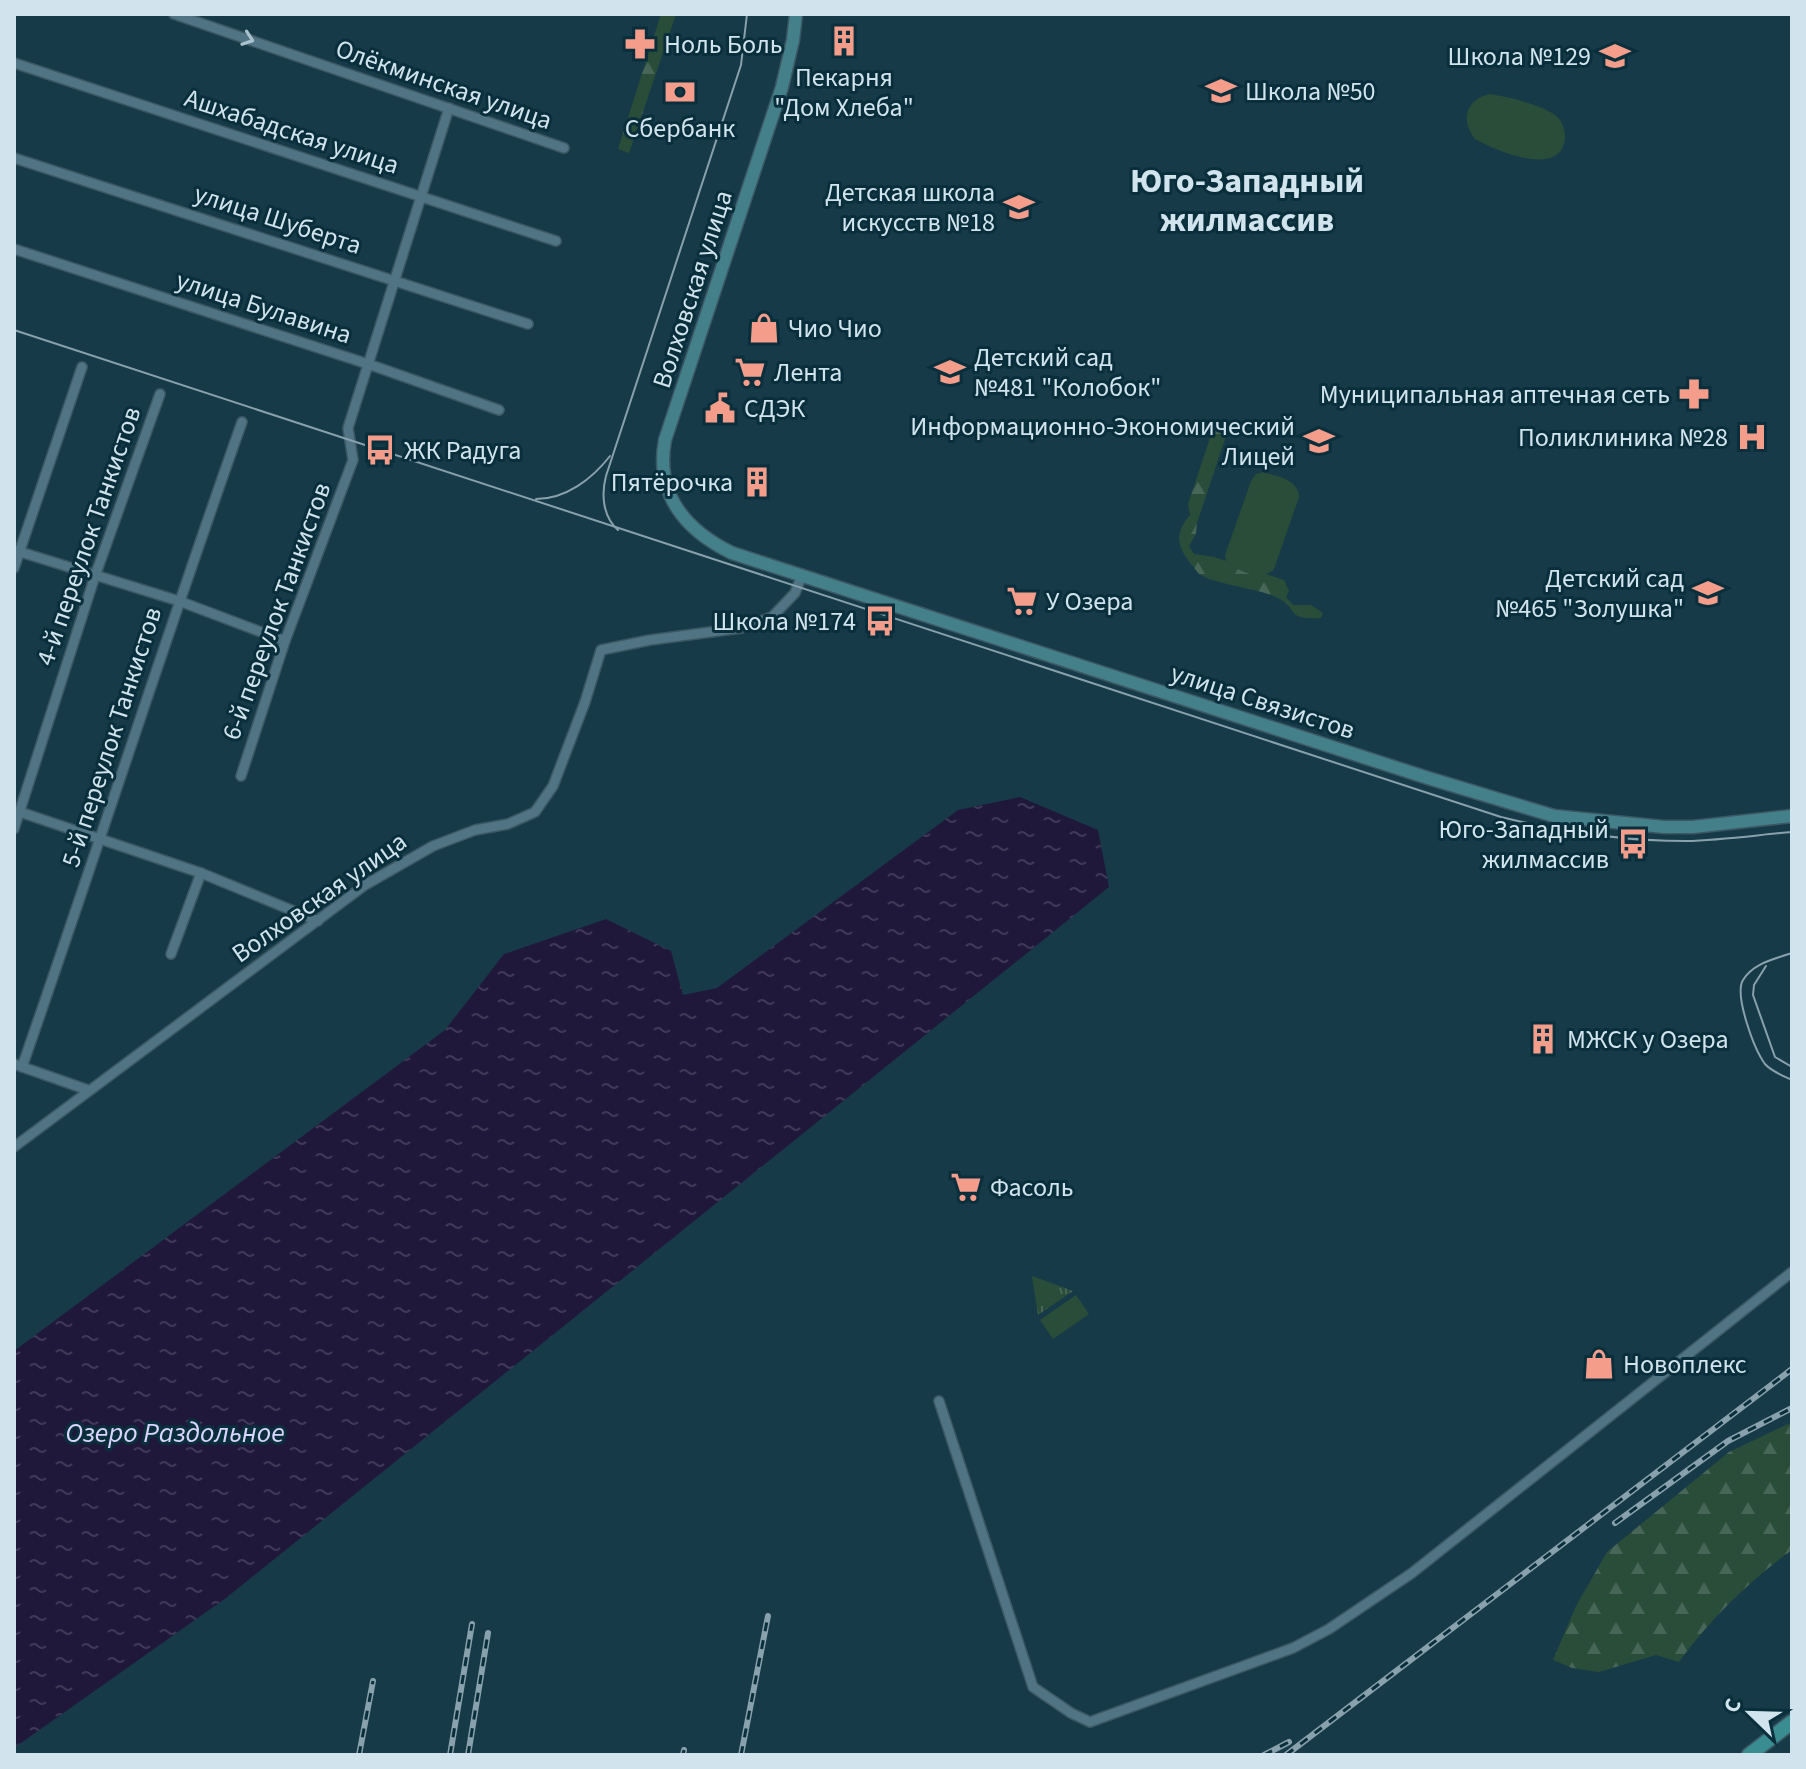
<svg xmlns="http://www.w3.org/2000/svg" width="1806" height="1769" font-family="'Source Sans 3',sans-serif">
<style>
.forest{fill:url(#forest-firs)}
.park{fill:url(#park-tufts)}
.pitch{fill:#2a4d3a}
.water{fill:url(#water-ripples)}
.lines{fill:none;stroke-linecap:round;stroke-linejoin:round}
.minor-casing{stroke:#3b5763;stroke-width:12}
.secondary-casing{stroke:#3b5763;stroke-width:15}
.primary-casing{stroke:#3b5763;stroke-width:17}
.minor{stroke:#507483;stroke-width:9}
.secondary{stroke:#44808a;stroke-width:12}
.primary{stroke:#398d90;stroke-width:14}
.tram{stroke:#88a1ac;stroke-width:2}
.rail-casing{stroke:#88a1ac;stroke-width:6}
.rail{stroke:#0a2f3c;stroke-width:3;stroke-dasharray:9;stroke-linecap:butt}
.oneway{stroke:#aac2cd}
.labels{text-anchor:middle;stroke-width:6;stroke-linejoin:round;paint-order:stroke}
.poi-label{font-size:26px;fill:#d1e4ed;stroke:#0a2f3c;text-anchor:start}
.street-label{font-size:26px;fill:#d1e4ed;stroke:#0a2f3c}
.water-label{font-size:28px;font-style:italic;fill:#dbd5fe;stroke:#0a2f3c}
.district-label{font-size:34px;font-weight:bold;fill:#d1e4ed;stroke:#0a2f3c}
</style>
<defs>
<pattern id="forest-firs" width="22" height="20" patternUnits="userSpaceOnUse" patternTransform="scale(2)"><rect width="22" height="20" fill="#2a4d3a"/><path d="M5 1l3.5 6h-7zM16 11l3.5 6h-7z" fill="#486657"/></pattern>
<pattern id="park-tufts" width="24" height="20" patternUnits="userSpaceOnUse" patternTransform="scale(2)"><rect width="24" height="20" fill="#2a4d3a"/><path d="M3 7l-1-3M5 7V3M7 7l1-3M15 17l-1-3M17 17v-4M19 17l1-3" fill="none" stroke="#486657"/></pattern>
<pattern id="water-ripples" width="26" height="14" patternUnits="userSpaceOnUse" patternTransform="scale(2)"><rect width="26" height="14" fill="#20183b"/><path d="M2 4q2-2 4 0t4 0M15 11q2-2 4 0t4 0" fill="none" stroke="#3f3958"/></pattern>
</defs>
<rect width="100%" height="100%" fill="#163a47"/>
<g class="forest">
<path d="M661,14h15l-47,139 -11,-4z"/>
<path d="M1225,419l15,6 4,8 -7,2 -9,-5 -31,93 -1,11 -7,12 5,8 20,3 70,23 5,11 -3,6 7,8h18l12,8 -2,5c-37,2 -21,-9 -43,-20 -20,-10 -62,-13 -79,-24 -3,-3 -5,-7 -8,-10 -15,-18 -16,-32 -1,-49l-2,-11 26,-78z"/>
<path d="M1792,1422v128c-44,32 -81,68 -113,112l-23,-7 -57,17 -27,-4 -19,-8 23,-54 31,-54 122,-100z"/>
</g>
<path class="park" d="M1032,1276l41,15 -35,24z"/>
<g class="pitch">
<path d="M1489,94c17,2 53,11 66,21 7,5 10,14 10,22 -2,43 -71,13 -90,2 -15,-19 -9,-39 14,-45z"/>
<path d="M1263,472c15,5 35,7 36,25l-25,72c-11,13 -36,2 -48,-7l-1,-7 26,-74 5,-7z"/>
<path d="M1076,1295l13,19 -36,25 -13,-19z"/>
</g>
<path class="water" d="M1020,797l78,33 11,57 -883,711 -212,150v-397l431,-321 59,-76 102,-35 65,32 12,44 34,-7 241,-178z"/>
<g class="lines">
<g class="minor-casing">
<g id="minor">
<path d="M174,14l390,134"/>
<path d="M14,63l542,178"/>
<path d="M14,158l514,166"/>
<path d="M14,249l354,115 131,46"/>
<path d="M14,550l165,51 106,40"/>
<path d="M14,568l68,-201"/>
<path d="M241,776l44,-135 68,-181 -5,-32 101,-320"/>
<path d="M17,811l184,62 117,48"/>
<path d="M14,829l81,-253 65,-182"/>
<path d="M171,954l30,-81"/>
<path d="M14,1064l74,26"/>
<path d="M22,1067c75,-215 144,-431 220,-645"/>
<path d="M14,1147l351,-262 68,-39 42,-16 33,-6 27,-12 18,-26 32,-84 16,-52 49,-10 91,-12 31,-11 23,-24 7,-18"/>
<path d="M939,1401l94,286 38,26 19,9 203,-74 36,-19 83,-56 380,-301"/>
</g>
</g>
<g class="secondary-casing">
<path id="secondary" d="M796,14l-3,26 -11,47 -117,353c-10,54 20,90 67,113l696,225 126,38 110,11h29l99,-11"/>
</g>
<g class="primary-casing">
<path id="primary" d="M1749,1755l43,-33"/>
</g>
<use href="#minor" class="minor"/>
<use href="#secondary" class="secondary"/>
<use href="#primary" class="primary"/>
<g class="tram">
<path d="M14,330l1487,487c61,15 123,24 185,24 36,-1 71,-6 106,-9"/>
<path d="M536,499c30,0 56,-20 74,-43"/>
<path d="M618,530c-15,-13 -17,-35 -12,-54l135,-411 6,-51"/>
<path d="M1792,953c-17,6 -39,10 -49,27 -9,15 11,69 22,84 6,7 18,12 27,16"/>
<path d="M1766,966l-12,19 -1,10 22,62 17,10"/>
</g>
<g class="rail-casing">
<g id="rail">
<path d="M1615,1523l113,-82 64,-33"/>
<path d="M359,1755l14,-74"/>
<path d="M450,1755l22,-131"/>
<path d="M468,1755l20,-122"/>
<path d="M683,1755l1,-5"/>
<path d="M741,1755l27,-139"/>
<path d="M1264,1755l25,-13"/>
<path d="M1286,1755l506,-386"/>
</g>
</g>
<use href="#rail" class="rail"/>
</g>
<defs><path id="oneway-chevron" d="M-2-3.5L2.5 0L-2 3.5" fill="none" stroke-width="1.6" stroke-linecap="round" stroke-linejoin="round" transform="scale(2)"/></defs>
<use class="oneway" href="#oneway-chevron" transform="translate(248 39) rotate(19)"/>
<defs>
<g id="building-bare" transform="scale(2.4)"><path d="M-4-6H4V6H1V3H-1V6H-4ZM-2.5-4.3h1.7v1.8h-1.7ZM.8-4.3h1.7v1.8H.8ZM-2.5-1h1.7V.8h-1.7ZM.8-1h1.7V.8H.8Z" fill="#f49d8b" stroke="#0a2f3c" stroke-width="2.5" paint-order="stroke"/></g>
<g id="pharmacy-bare" transform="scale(2.4)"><path d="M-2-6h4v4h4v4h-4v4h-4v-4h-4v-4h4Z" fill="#f49d8b" stroke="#0a2f3c" stroke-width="2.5" paint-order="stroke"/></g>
<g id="school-bare" transform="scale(2.4)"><path d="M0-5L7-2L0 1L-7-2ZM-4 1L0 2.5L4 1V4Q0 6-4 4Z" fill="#f49d8b" stroke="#0a2f3c" stroke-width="2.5" paint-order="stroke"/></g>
<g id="bank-bare" transform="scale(2.4)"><path d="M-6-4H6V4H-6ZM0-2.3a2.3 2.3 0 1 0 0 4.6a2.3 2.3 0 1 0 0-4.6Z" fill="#f49d8b" stroke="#0a2f3c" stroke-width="2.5" paint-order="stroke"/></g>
<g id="shop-bare" transform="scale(2.4)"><path d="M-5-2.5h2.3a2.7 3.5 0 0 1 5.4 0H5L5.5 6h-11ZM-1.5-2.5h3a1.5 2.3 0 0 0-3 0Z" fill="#f49d8b" stroke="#0a2f3c" stroke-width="2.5" paint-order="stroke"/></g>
<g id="supermarket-bare" transform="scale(2.4)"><path d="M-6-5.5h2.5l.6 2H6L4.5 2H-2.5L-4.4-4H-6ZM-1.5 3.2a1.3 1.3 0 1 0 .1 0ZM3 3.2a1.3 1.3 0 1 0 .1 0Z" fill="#f49d8b" stroke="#0a2f3c" stroke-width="2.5" paint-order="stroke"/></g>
<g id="civic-bare" transform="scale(2.4)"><path d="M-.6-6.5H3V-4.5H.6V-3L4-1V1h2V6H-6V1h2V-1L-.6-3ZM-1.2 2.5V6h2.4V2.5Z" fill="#f49d8b" stroke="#0a2f3c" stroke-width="2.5" paint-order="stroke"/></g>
<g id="hospital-bare" transform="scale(2.4)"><path d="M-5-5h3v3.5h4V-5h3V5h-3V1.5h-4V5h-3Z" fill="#f49d8b" stroke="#0a2f3c" stroke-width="2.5" paint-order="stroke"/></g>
<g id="bus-bare" transform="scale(2.4)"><path d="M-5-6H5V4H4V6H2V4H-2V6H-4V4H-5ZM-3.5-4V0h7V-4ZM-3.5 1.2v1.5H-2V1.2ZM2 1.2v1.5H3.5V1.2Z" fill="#f49d8b" stroke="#0a2f3c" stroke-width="2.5" paint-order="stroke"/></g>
</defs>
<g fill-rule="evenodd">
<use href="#building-bare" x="844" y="41"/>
<use href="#pharmacy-bare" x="640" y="44"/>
<use href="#school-bare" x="1615" y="56"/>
<use href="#school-bare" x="1221" y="91"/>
<use href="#bank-bare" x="680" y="92"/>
<use href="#school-bare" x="1019" y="207"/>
<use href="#shop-bare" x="764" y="328"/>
<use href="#supermarket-bare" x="750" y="372"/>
<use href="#school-bare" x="950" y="372"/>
<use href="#pharmacy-bare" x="1694" y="394"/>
<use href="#civic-bare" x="720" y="408"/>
<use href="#hospital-bare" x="1752" y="437"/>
<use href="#school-bare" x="1319" y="441"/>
<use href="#bus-bare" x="380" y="450"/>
<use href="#building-bare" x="757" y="482"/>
<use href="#school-bare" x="1708" y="593"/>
<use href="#supermarket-bare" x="1022" y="601"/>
<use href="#bus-bare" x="880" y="621"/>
<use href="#bus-bare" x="1633" y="844"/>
<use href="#building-bare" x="1543" y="1039"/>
<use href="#supermarket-bare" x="966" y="1187"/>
<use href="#shop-bare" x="1599" y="1364"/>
</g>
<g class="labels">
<g class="poi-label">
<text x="664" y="53">Ноль Боль</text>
<text x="1591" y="65" text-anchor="end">Школа №129</text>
<text x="844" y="86" text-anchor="middle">Пекарня<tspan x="844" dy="30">"Дом Хлеба"</tspan></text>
<text x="1245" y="100">Школа №50</text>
<text x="680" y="137" text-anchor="middle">Сбербанк</text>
<text x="995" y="201" text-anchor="end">Детская школа<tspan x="995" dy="30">искусств №18</tspan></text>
<text x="788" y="337">Чио Чио</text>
<text x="974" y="366">Детский сад<tspan x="974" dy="30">№481 "Колобок"</tspan></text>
<text x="774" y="381">Лента</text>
<text x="1670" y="403" text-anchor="end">Муниципальная аптечная сеть</text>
<text x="744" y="417">СДЭК</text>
<text x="1295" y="435" text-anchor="end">Информационно-Экономический<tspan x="1295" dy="30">Лицей</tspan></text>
<text x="1728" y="446" text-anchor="end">Поликлиника №28</text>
<text x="404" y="459">ЖК Радуга</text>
<text x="733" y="491" text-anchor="end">Пятёрочка</text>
<text x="1684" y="587" text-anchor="end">Детский сад<tspan x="1684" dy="30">№465 "Золушка"</tspan></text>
<text x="1046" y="610">У Озера</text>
<text x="856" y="630" text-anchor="end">Школа №174</text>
<text x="1609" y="838" text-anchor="end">Юго-Западный<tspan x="1609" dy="30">жилмассив</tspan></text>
<text x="1567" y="1048">МЖСК у Озера</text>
<text x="990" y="1196">Фасоль</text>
<text x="1623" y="1373">Новоплекс</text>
</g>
<g class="street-label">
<text transform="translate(444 84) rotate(19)" y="9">Олёкминская улица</text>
<text transform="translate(292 131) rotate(18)" y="9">Ашхабадская улица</text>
<text transform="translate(278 219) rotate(18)" y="9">улица Шуберта</text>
<text transform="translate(692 289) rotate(-72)" y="9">Волховская улица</text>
<text transform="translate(264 307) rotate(18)" y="9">улица Булавина</text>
<text transform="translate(88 536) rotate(-71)" y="9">4-й переулок Танкистов</text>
<text transform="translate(276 611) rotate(-70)" y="9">6-й переулок Танкистов</text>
<text transform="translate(1263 701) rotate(18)" y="9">улица Связистов</text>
<text transform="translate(111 737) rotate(-72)" y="9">5-й переулок Танкистов</text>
<text transform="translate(319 897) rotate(-35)" y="9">Волховская улица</text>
</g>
<g class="water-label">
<text x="175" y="1442">Озеро Раздольное</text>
</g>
<g class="district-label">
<text x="1247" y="192">Юго-Западный<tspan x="1247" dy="39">жилмассив</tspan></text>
</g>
</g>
<rect width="1806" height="1769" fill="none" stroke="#d1e4ed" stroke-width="32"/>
<g transform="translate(1750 1713) rotate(293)" stroke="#0a2f3c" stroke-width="6" paint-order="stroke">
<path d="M0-6L14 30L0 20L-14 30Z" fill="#d1e4ed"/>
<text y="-12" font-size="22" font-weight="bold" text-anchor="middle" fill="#d1e4ed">С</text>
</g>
</svg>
